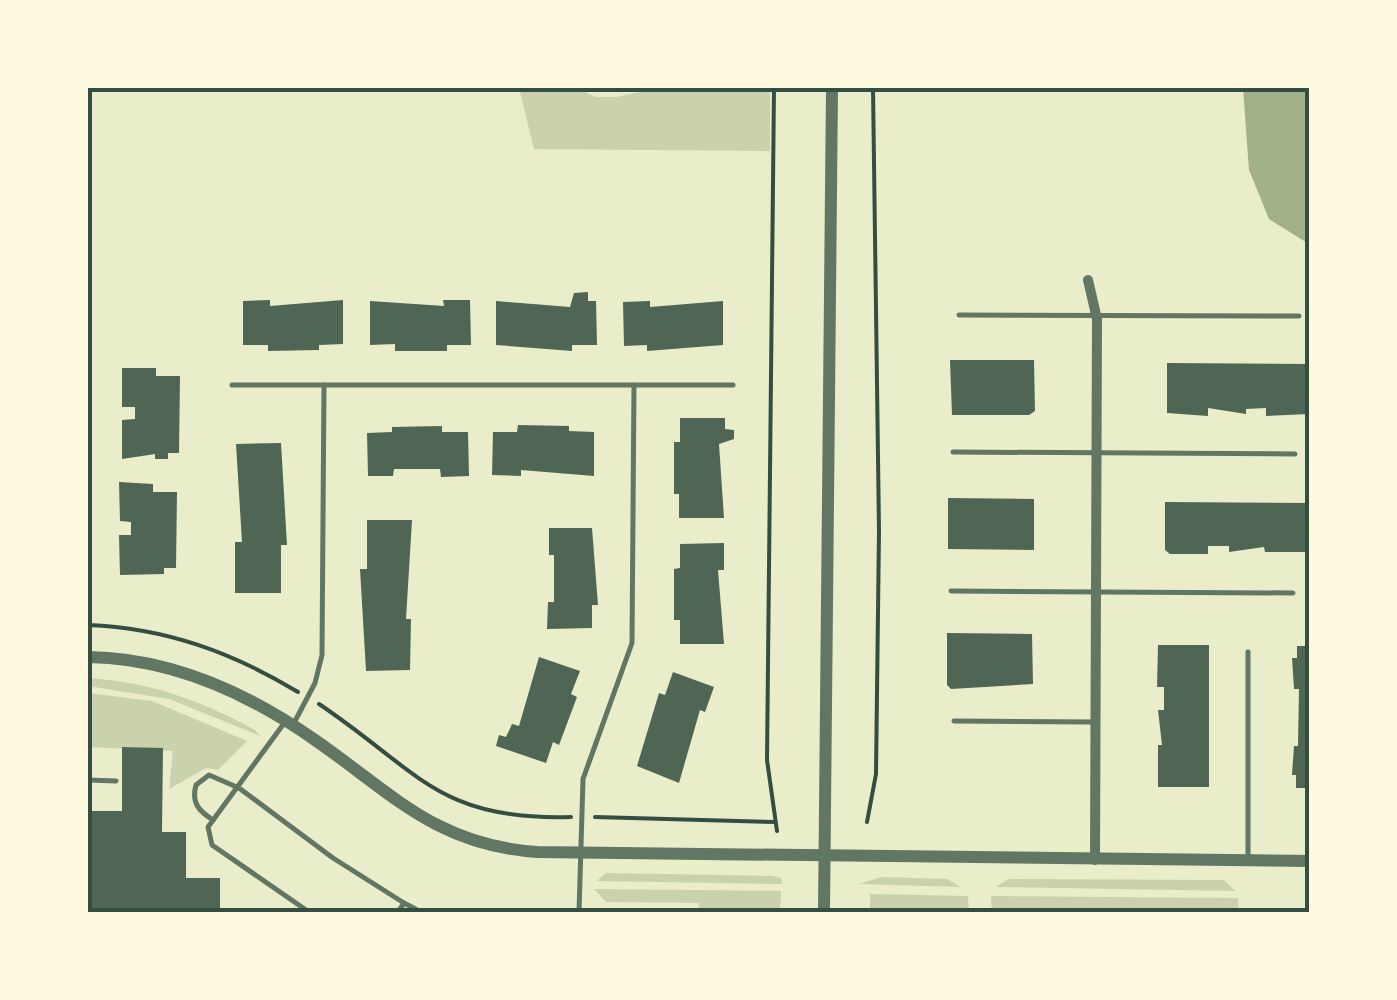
<svg xmlns="http://www.w3.org/2000/svg" width="1397" height="1000" font-family="Helvetica,sans-serif">
<style>
.green{fill:#cad2ad}
.water{fill:#a3b18a}
.building{fill:#4f6655}
.lines{fill:none;stroke-linecap:round;stroke-linejoin:round}
.path{stroke:#344e41;stroke-width:4}
.service{stroke:#617663;stroke-width:5}
.minor{stroke:#617663;stroke-width:10}
.tertiary{stroke:#617663;stroke-width:12}
.neatline{fill:none;stroke:#344e41;stroke-width:4}
</style>
<rect width="100%" height="100%" fill="#e9edc9"/>
<g class="green">
<path d="M519,88h57l20,9h20l42,-9h112v63l-236,-2z"/>
<path d="M88,678c62,4 112,22 167,52l5,6 -91,-37 -81,-13z"/>
<path d="M88,693l64,8 95,40 -29,29 -12,-2 -37,21 4,-38 -85,-4z"/>
<path d="M606,873l166,3 9,2 1,6 -185,-3z"/>
<path d="M881,877l66,2 14,8 -102,-3z"/>
<path d="M1009,879l215,1 11,11 -239,-4z"/>
<path d="M594,889l187,2 -1,21h-81v-9l-93,-1z"/>
<path d="M870,894l98,2 1,16h-99z"/>
<path d="M991,896l247,2 1,14h-247z"/>
</g>
<path class="water" d="M1243,88h66v156l-40,-25 -20,-49z"/>
<g class="building">
<path d="M588,292v9h8l1,44h-25v6l-76,-6v-44l74,6 4,-14z"/>
<path d="M270,300v6l73,-6v44l-24,1v5l-51,1v-6h-25v-44z"/>
<path d="M443,300h27l1,45h-24v6h-52v-7l-25,1v-44l74,5z"/>
<path d="M650,301v6l73,-6v44l-76,6v-6l-23,1 -1,-44z"/>
<path d="M950,360h84l1,51 -6,4h-77z"/>
<path d="M1167,363l142,1v50l-43,2v-8l-20,1v5l-38,-6v8l-41,-3z"/>
<path d="M122,368h34v8h24l-1,77h-11v6h-13v-5l-33,5v-39l13,-1v-12h-13z"/>
<path d="M680,418h45v11l9,1v9l-15,5 5,74h-45v-24h-5v-52h6z"/>
<path d="M518,425l51,1v5l25,1v44l-73,-6v6l-29,-1 1,-43h24z"/>
<path d="M442,426v6h26l1,44 -28,1 -1,-8h-46l-1,7h-25l-1,-43 25,-1v-5z"/>
<path d="M281,443l6,102h-6v48h-46v-51h7l-6,-98z"/>
<path d="M119,482l34,2v8h24l-1,76h-12v6l-44,1 -1,-40h12v-13l-11,-1z"/>
<path d="M948,498l86,1v51l-86,-1z"/>
<path d="M1165,502l143,1v49h-43l-1,-5 -35,5v-6h-21v8h-38l-5,-4z"/>
<path d="M367,520h45l-6,99h5l-1,51 -44,1 -6,-102h7z"/>
<path d="M549,528h43l6,77h-6v23l-45,1 1,-27h6v-47h-5z"/>
<path d="M724,543v27h-6l6,74h-44v-24h-6v-51l6,-1v-24z"/>
<path d="M947,633l85,1 1,50 -82,5 -4,-4z"/>
<path d="M1158,645h51v142h-51v-42h4l-4,-35h6v-23h-7z"/>
<path d="M1297,646h13v142h-14v-13h-4l2,-29h4l1,-57h-5l-2,-31h5z"/>
<path d="M539,657l41,14 -9,23 6,3 -18,48 -6,-3 -7,21 -50,-17 3,-11 7,2 6,-13 7,2z"/>
<path d="M673,672l41,15 -9,25 -5,-2 -21,73 -42,-17 22,-73 6,2z"/>
<path d="M122,747l41,1 -1,84h24v46h34v34h-132v-101h34z"/>
</g>
<g class="lines">
<g class="path">
<path d="M774,88l-7,672 10,71"/>
<path d="M88,625c77,3 144,27 210,67"/>
<path d="M319,704c100,67 119,117 252,113"/>
<path d="M595,817l180,5"/>
<path d="M867,822l9,-48 3,-243 -6,-443"/>
</g>
<g class="service">
<path d="M959,315l340,1"/>
<path d="M232,385h92"/>
<path d="M634,385h99"/>
<path d="M953,452l342,2"/>
<path d="M951,591l342,2"/>
<path d="M1248,652v207"/>
<path d="M954,721l141,1"/>
<path d="M285,722l-77,105 4,18 97,67"/>
<path d="M294,723l21,-40 7,-28 2,-270h310l-2,258 -49,136 -4,133"/>
<path d="M88,780l28,1"/>
<path d="M213,820c-14,-9 -22,-17 -17,-35l13,-10 30,13 94,70 71,45"/>
<path d="M398,912l6,-9 17,9"/>
<path d="M485,912h167"/>
</g>
<path class="minor" d="M1088,280l9,39 -2,541"/>
<g class="tertiary">
<path d="M88,657c83,1 160,36 227,83 78,54 121,105 222,112l773,9"/>
<path d="M824,912l8,-824"/>
</g>
</g>
<rect width="1397" height="1000" fill="none" stroke="#fefae0" stroke-width="180"/>
<rect x="90" y="90" width="1217" height="820" class="neatline"/>
</svg>
